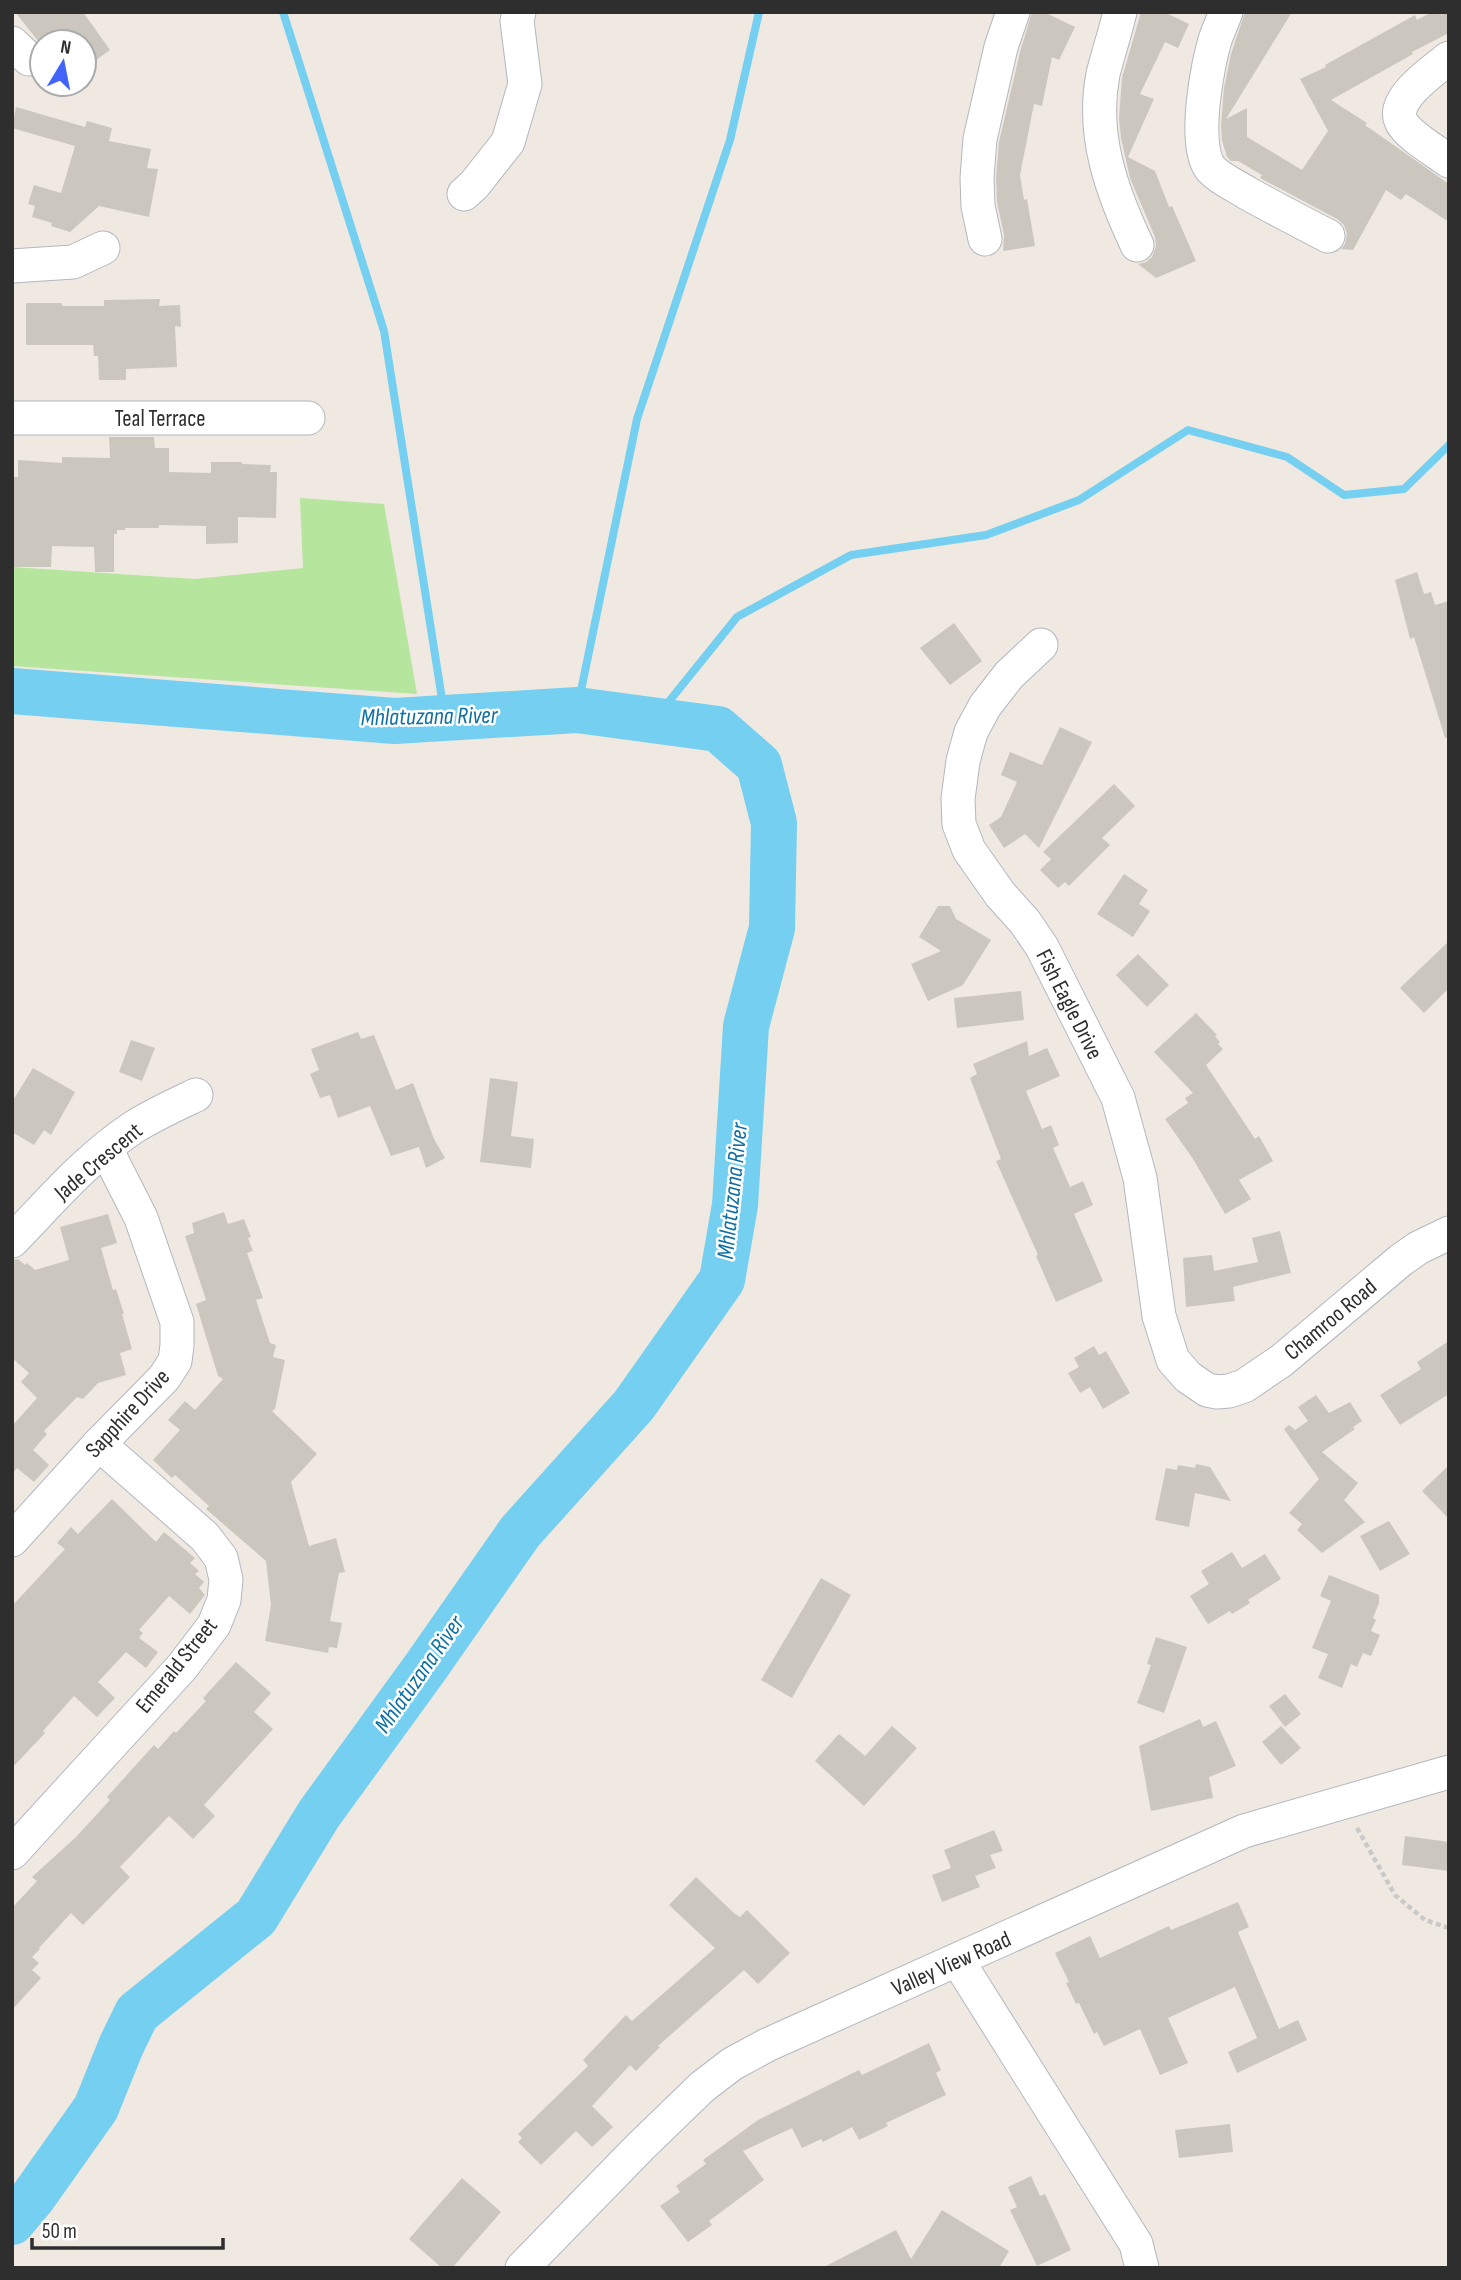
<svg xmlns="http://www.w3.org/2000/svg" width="1461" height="2280" font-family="'Sofia Sans Condensed',sans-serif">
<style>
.green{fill:#b6e59e}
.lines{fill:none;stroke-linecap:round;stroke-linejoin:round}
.stream{stroke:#75cff0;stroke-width:8}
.river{stroke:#75cff0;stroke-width:46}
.building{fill:#cbc7bf}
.minor-casing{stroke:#b4b7c1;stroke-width:35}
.path{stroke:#c9c9c9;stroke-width:4.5;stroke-dasharray:5 3.5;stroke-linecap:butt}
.minor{stroke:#fff;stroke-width:33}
.labels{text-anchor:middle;stroke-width:5;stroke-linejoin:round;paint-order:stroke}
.street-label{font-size:23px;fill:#2e2e2e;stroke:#fff}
.water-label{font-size:24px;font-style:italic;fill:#0d6fa3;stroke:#fff}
</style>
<rect width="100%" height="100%" fill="#efe9e1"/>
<path class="green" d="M300,498l84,6 33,190 -405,-28v-99l183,12 108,-11z"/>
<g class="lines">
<g class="stream">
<path d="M283,12l101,319 61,387"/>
<path d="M577,710l60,-291 93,-279 29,-128"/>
<path d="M654,720l83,-103 114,-62 135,-20 93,-35 109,-70 99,27 57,38 60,-6 45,-44"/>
</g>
<path class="river" d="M12,691l383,30 182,-11 141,19 41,36 15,58 -2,105 -26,98 -11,179 -13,75 -88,125 -114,127 -95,136 -106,146 -63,103 -119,96 -16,33 -25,62 -63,89 -21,25"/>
</g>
<g class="building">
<path d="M15,12h68l27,38 -26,19v-27h-45z"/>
<path d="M1032,12h12l31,15 -16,33 -7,-3 -10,49 -8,-2 -14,71 4,25 3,-1 8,47 -32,5 1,-16 -7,-33 -1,-24 3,-36 21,-90z"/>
<path d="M1141,12h23l25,12 -11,24 -13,-6 -25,52 14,5 -26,58 27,14 14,36 3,-1 24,55 -40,17 -18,-14 8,-2 6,-5 4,-11 -1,-9 -25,-59 -9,-40 -2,-20 3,-40z"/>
<path d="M1245,12h47l-66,107 21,-11v29l55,33 26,-39 -28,-52 26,-12 -1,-2 90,-50 2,5 15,-8h17v21l-37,19 1,2 -82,46 36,23 -2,2 84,59v38l-43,-28 -5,6 -15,-10 -33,60 -12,-1 4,-5 2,-10 -3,-9 -7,-6 -77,-41 2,-3 -24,-14h-7l-4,-4 -5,-16 -1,-16 3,-37 7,-34z"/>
<path d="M16,107l69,20 2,-6 25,7 -3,13 42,8 -4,19 11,1 -9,48 -50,-11 -29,26 -19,-6 1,-3 -20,-6 3,-11 -7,-2 6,-19 27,8 14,-47 -63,-18z"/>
<path d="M160,299l-1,7 21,-1 1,22 -6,-1 2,41 -51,2v11h-27l-1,-24h-4l-1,-11h-67v-42h36v3h42v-6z"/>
<path d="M109,437h45l1,11h14v24l42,1v-11h31v2l29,1 -1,7h7l-1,46 -38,-1v26l-32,1v-18l-47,-1v3h-34v2h-8v4h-3v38h-19l-1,-25 -42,-1 -1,21h-39v-90h6v-17l44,3v-6l48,1z"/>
<path d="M1417,572l7,22 7,-2 4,13 14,-4v136l-4,1 -31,-101 -4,2 -15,-59z"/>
<path d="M954,623l28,38 -32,24 -30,-37z"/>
<path d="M1060,727l32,15 -53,106 -14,-14 -21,14 -15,-23 12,-8 16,-35 -16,-7 9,-23 32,13z"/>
<path d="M1114,784l21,22 -33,32 8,7 -41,41 -4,-4 -7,6 -18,-18 11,-11 -8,-7z"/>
<path d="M1124,874l24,16 -9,14 11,7 -17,26 -36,-23z"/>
<path d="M938,906h12l6,13 35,21 -28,45 -35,16 -17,-37 30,-13 -22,-14z"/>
<path d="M1449,941v47l-25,25 -24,-25z"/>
<path d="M1138,954l31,31 -22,22 -31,-32z"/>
<path d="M1021,991l3,29 -67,8 -3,-30z"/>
<path d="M1196,1013l21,22 -2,1 5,6 -2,2 5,5 -17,16 49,74 4,-3 14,25 -34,19 12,19 -26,15 -32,-55 -28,-40 23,-16 -3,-5 8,-5 -39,-41z"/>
<path d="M358,1032l3,7 13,-4 22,55 17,-7 21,56 11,19 -19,10 -7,-21 -28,9 -21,-50 -32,12 -8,-23 -10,3 -10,-24 9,-4 -8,-21z"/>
<path d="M131,1040l24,8 -13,33 -23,-9z"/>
<path d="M1027,1041l2,15 18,-8 13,28 -34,15 16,38 9,-4 8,20 -6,3 17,39 13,-6 10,24 -19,9 29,67 -47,21 -20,-46 2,-1 -42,-94 5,-2 -31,-81 7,-4 -4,-10z"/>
<path d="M33,1068l42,24 -24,43 -7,-5 -10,15 -22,-13v-30z"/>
<path d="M490,1078l28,4 -7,54 23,3 -3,29 -51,-6z"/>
<path d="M224,1212l4,12 16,-5 7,18 -3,1 5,13 -6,2 16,45 -7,2 14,43 6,2 -3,12 12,3 -10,49 -3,2 45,43 -26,28 18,64 27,-8 9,34 -6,1 -9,48 12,2 -5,25 -8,-1 -1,6 -63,-12 6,-36 -5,-44 -60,-52 3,-3 -34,-31 -3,3 -19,-18 27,-30 -12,-10 17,-19 10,9 28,-31 -5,-3 -22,-72 10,-4 -21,-64 9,-3 -2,-10z"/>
<path d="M108,1214l9,29 -16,5 12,42 3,-1 8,25h-2l10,35 -12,4 6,22 -28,8 -15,16 -6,-2 -33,34 3,3 -14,16 16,15 -15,17 -17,-14 -5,6v-48l25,-28 -16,-16 8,-9 -17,-15v-98l6,-1 7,6 2,-2 8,7 34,-10 -9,-33z"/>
<path d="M1280,1231l11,42 -58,14 2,14 -49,6 -3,-49 29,-3 2,16 44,-9 -6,-24z"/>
<path d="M1449,1341v53l-49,31 -20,-30 41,-26 -4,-7z"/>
<path d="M1094,1346l5,9 7,-4 24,42 -27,16 -13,-22 -10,6 -12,-20 11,-6 -5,-9z"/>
<path d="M1316,1395l13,18 21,-11 12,19 -9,6 2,2 -33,23 36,31 -14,17 21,22 -43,31 -25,-23 5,-6 -13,-11 30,-34 -35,-50 5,-4 6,5 13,-9 -10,-14z"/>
<path d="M1196,1464l14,3 21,34 -36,-8 -6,34 -34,-7 11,-52 11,2 1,-5 17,3z"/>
<path d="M1449,1465v54l-27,-28z"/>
<path d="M112,1499l44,43 8,-10 31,26 -5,5 9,8 -4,3 9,8 -5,6 6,7 -15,19 -21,-18 -30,34 4,3 -4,5 19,14 -12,16 -20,-16 -28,30 17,16 -18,19 -23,-21 -31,35 2,2 -33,35v-162l53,-57 -8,-6 14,-16 7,7z"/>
<path d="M1389,1521l21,33 -30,17 -20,-35z"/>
<path d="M1232,1552l10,16 23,-14 16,25 -33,21 2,3 -18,11 -2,-3 -22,13 -18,-28 19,-12 -8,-13z"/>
<path d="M1329,1575l50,20v8l-6,15 3,2 -5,11 9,4 -9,21 -8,-3 -6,14 -6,-3 -9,24 -24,-10 10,-24 -16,-6 19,-47 -11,-5z"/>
<path d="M821,1578l30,17 -59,103 -31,-18z"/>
<path d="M1156,1637l31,10 -23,66 -27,-10 14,-38 -4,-1z"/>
<path d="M236,1662l35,31 -17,19 19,17 -69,76 11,11 -22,23 -24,-23 -49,51 10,10 -47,48 -12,-12 -32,35 1,1 -8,8 7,6 -7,7 9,8 -29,32v-102l25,-27 -5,-4 43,-39 35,-38 -3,-3 47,-52 4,4 16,-18 2,2 30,-32 -3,-3z"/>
<path d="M1285,1694l16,20 -16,13 -16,-21z"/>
<path d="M1200,1719l3,8 13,-6 20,45 -27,11 4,21 -62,13 -12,-65z"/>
<path d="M892,1726l25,22 -53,58 -49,-45 24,-27 26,22z"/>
<path d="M1281,1726l20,22 -20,17 -19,-23z"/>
<path d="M994,1830l9,21 -13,4 6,13 -21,8 5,11 -38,15 -10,-27 19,-7 -7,-18z"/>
<path d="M1405,1836l44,6v29l-47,-6z"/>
<path d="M696,1877l39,37 5,3 7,-7 43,43 -32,31 -14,-14 -86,76 2,1 -24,24 -6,-6 -38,41 21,21 -21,20 -16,-16 -35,34 -23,-23 4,-4 -4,-4 70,-68 -5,-6 43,-45 6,6 83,-73 -46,-43z"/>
<path d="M1238,1902l11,25 -11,5 41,97 19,-9 9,20 -70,33 -9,-21 29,-14 -22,-51 -67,31 20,45 -28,12 -20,-46 -36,17 -7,-14 -3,2 -15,-31 -3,1 -10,-21 3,-1 -14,-29 35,-17 10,22 69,-32 2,4z"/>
<path d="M929,2043l12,27 -5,3 10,22 -60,28 2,3 -29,14 -7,-13 -29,15 -2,-3 -19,9 -10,-20 -49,23 21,29 -55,41 3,4 -24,17 -28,-36 20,-14 -4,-6 30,-22 -3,-4 55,-40 101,-50 3,5z"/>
<path d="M1230,2124l3,28 -54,6 -4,-28z"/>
<path d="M1031,2176l9,20 5,-2 26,56 -34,16 -27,-56 7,-3 -9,-20z"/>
<path d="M462,2178l39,34 -49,56h-10l-33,-29z"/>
<path d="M942,2210l67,41 -10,17h-177l74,-38 15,29z"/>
</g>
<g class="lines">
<g class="minor-casing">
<g id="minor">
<path d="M1120,12c-5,21 -12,42 -17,62 -12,61 9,118 34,171"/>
<path d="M1226,12c-3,8 -7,17 -10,25 -9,27 -24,110 -5,132 9,10 25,17 36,24 27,15 54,29 81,43"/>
<path d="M12,43l17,16"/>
<path d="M1449,58c-15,12 -58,41 -48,63 6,14 36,31 48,40"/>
<path d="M464,194l10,-9 34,-43 17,-58 -8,-63 2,-9"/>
<path d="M985,239l-7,-33 -1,-28 3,-39 21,-92 12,-35"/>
<path d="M12,266l61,-4 30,-14"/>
<path d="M12,418h296"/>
<path d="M1041,645l-32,30 -24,31 -14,26 -8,29 -5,38 1,25 10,26 31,44 25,28 17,25 76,151 22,80 19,138 14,44 15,17 19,13 10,2 12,-1 15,-5 37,-25 120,-101 17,-12 31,-15"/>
<path d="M12,1241c39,-40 75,-83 122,-114 19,-12 41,-22 62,-32"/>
<path d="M12,1540l87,-96 65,-66 11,-17 2,-16v-23l-36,-104 -35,-69"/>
<path d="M12,1853l170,-186 32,-42 10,-25 2,-21 -5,-21 -16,-21 -106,-93"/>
<path d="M958,1961l178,283 6,24"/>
<path d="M522,2268l118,-121 62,-60 30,-23 35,-19 477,-214 205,-59"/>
</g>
</g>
<path class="path" d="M1357,1828l38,67 30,25 24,8"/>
<use href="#minor" class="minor"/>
</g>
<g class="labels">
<g class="street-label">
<text x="160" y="426">Teal Terrace</text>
<text transform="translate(1070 1004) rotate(63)" y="8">Fish Eagle Drive</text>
<text transform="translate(98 1161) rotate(-40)" y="8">Jade Crescent</text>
<text transform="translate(1330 1319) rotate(-40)" y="8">Chamroo Road</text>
<text transform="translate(127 1413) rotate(-47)" y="8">Sapphire Drive</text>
<text transform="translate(176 1665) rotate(-51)" y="8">Emerald Street</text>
<text transform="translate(951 1963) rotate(-24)" y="8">Valley View Road</text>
</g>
<g class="water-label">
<text transform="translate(429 716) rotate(-1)" y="8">Mhlatuzana River</text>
<text transform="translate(732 1191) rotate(-84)" y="8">Mhlatuzana River</text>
<text transform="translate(419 1674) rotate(-55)" y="8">Mhlatuzana River</text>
</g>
</g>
<rect width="1461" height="2280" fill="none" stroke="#2e2e2e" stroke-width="28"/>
<g transform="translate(63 63) rotate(10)"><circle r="33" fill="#ffffff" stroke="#ababab" stroke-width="2"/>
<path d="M0-5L12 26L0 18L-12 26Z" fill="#4264fb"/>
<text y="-10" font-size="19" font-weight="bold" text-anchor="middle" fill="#2e2e2e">N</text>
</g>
<path d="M32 2238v10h191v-10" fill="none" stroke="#2e2e2e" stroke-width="3.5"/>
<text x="42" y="2238" font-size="21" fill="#2e2e2e" stroke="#ffffff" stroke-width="5" paint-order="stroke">50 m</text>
</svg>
